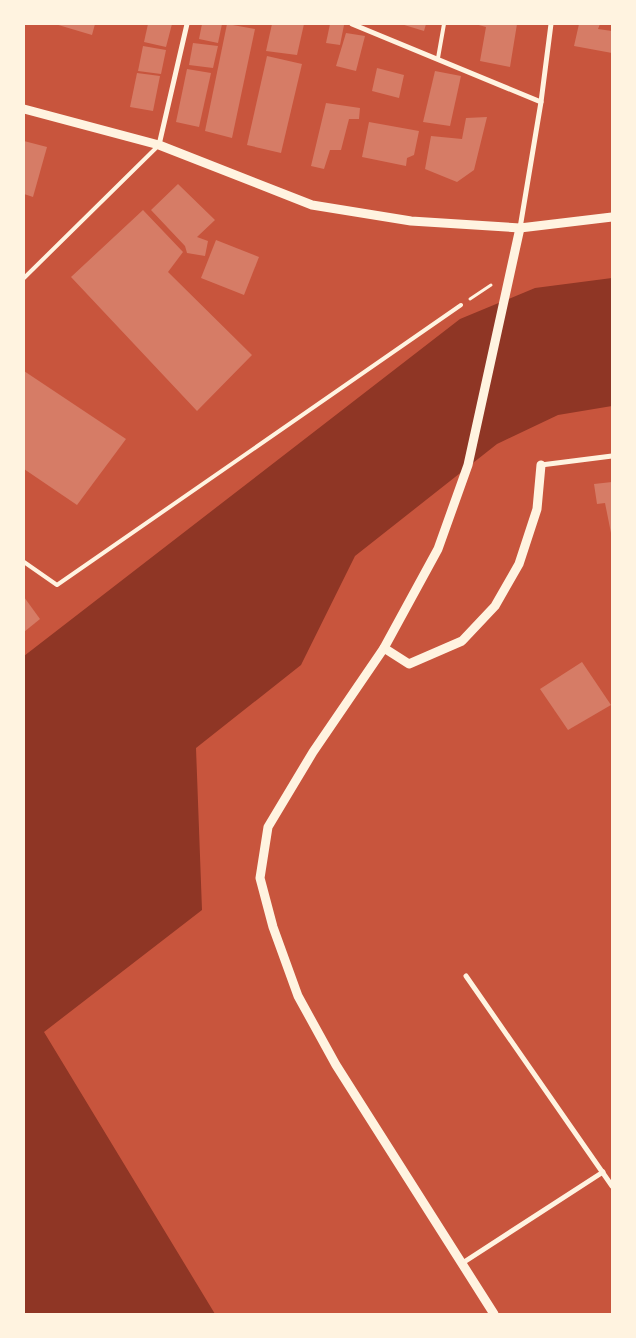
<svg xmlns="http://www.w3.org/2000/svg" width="636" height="1338" font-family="'Roboto Serif',serif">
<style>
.water{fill:#8f3625}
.building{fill:#d67c66}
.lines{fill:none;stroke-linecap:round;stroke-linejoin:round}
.path{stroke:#fff3e0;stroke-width:3}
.service{stroke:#fff3e0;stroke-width:4}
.minor{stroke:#fff3e0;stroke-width:5}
.tertiary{stroke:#fff3e0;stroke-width:9}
</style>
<rect width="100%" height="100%" fill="#c8553d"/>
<path class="water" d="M612,278v128l-54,9 -61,29 -142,112 -54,109 -105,83 6,162 -158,122 171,282h-191v-658l436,-337 75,-31z"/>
<g class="building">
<path d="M55,24h40l-3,11z"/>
<path d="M148,24h24l-6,23 -22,-5z"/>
<path d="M202,24h20l-4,19 -19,-4z"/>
<path d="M227,24l28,5 -23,109 -27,-7z"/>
<path d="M272,24h32l-7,31 -31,-4z"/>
<path d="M330,24l14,1 -4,20 -14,-2z"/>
<path d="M401,24h25l-2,7z"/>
<path d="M475,24h42l-7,43 -30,-6 6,-34z"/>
<path d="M579,24h21l-2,5 14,2v22l-38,-7z"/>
<path d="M346,33l19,3 -9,35 -20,-5z"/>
<path d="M193,43l25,3 -5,22 -24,-3z"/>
<path d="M143,46l23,4 -5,24 -23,-3z"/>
<path d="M267,56l35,8 -21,89 -34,-8z"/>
<path d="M377,68l27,7 -5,23 -27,-7z"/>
<path d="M187,69l24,4 -12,54 -23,-5z"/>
<path d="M435,71l26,5 -11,50 -27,-4z"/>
<path d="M137,73l23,3 -7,35 -23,-4z"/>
<path d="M326,103l34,5 -1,11h-10l-8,31h-11l-6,19 -13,-3z"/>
<path d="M487,117l-13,53 -17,12 -32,-13 6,-33 31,3 4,-21z"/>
<path d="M369,122l50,9 -5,24 -7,3 -1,8 -44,-9z"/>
<path d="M24,141l23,6 -14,50 -9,-3z"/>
<path d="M178,184l37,36 -18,17 11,4 -3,15 -18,-3 -2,-7 -34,-36z"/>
<path d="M143,210l40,42 -15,20 84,83 -55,56 -126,-134z"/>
<path d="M216,240l43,17 -15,38 -43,-17z"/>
<path d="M24,371l102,68 -49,66 -53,-36z"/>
<path d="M612,482v51h-1l-6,-30 -8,1 -3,-20z"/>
<path d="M24,597l16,22 -16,13z"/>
<path d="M582,662l29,43 -43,25 -28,-41z"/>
</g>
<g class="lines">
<path class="path" d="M470,299l21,-14"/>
<g class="service">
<path d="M438,58l6,-34"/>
<path d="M24,278l134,-132"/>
<path d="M24,562l33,23 404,-280"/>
</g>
<g class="minor">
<path d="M352,24l189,78"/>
<path d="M159,145l28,-121"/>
<path d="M520,228l21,-126 10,-78"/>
<path d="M541,465l71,-9"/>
<path d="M466,976l146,210"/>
<path d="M461,1264l142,-92"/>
</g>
<g class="tertiary">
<path d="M24,109l135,36 153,60 99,16 109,7 92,-11"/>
<path d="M384,648l25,16 53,-23 33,-35 24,-42 18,-55 4,-44"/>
<path d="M494,1314l-158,-249 -38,-69 -25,-69 -13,-49 8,-51 45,-75 71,-104 54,-99 30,-84 52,-237"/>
</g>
</g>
<rect width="636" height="1338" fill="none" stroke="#fff3e0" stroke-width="50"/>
</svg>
